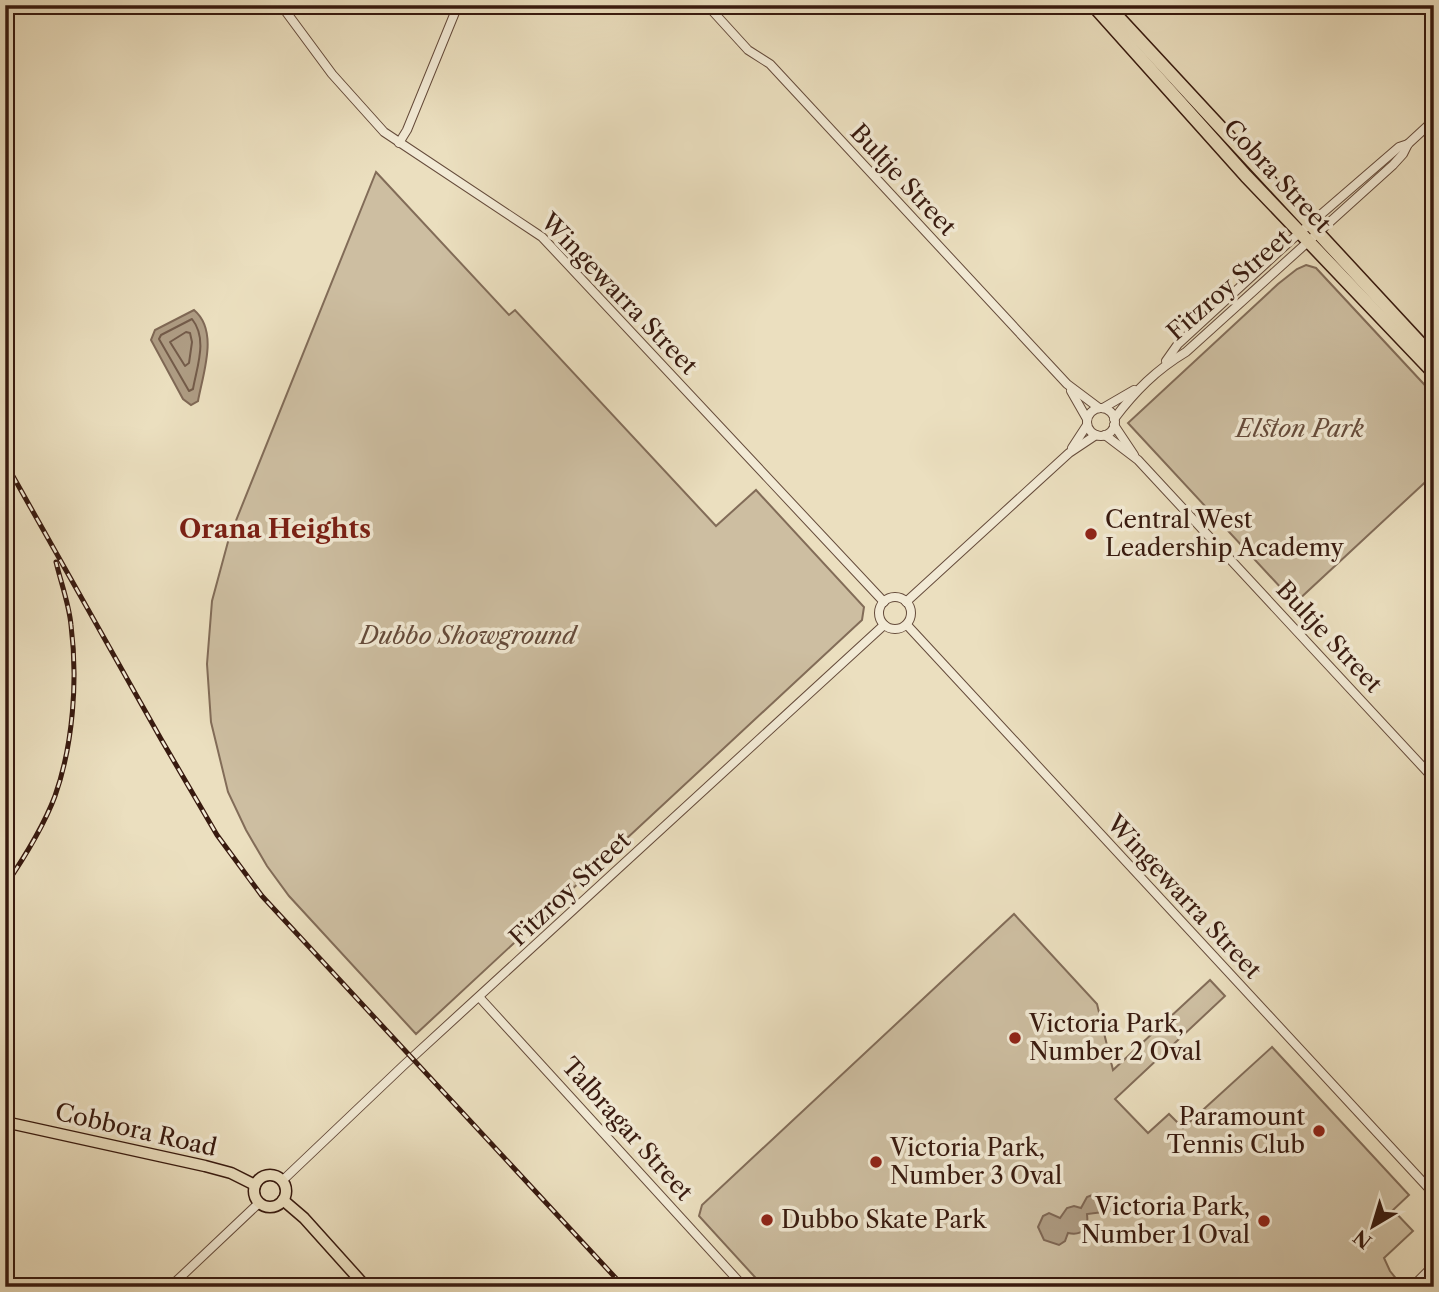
<svg xmlns="http://www.w3.org/2000/svg" width="1439" height="1292" font-family="'Libre Caslon Text',serif">
<style>
.green{fill:#cdbea1;stroke:#826c58;stroke-width:2}
.water{fill:#ae9c83;stroke:#7f6855;stroke-width:2}
.lines{fill:none;stroke-linecap:round;stroke-linejoin:round}
.shore{stroke:#735b49;stroke-width:2}
.minor-casing{stroke:#654b3b;stroke-width:10}
.major-casing{stroke:#381a0f;stroke-width:13}
.highway-casing{stroke:#381a0f;stroke-width:15}
.minor{stroke:#f2ead5;stroke-width:8}
.major{stroke:#ebdfbf;stroke-width:10}
.highway{stroke:#ebdfbf;stroke-width:12}
.rail-casing{stroke:#381a0f;stroke-width:5}
.rail{stroke:#f2ead5;stroke-width:2.5;stroke-dasharray:8;stroke-linecap:butt}
.poi-dot{fill:#8f2418;stroke:#f2ead5;stroke-width:2.5}
.labels{text-anchor:middle;stroke-width:7;stroke-linejoin:round;paint-order:stroke}
.street-label{font-size:24px;fill:#381a0f;stroke:#f2ead5}
.park-label{font-size:24px;font-style:italic;fill:#654b3b;stroke:#f2ead5}
.poi-label{font-size:24px;fill:#381a0f;stroke:#f2ead5;text-anchor:start}
.neighbourhood-label{font-size:26px;font-weight:bold;fill:#7a1f14;stroke:#f2ead5}
</style>
<rect width="100%" height="100%" fill="#ebdfbf"/>
<filter id="stains"><feTurbulence type="fractalNoise" baseFrequency=".00286" numOctaves="4"/><feColorMatrix values="0 0 0 0 .2 0 0 0 0 .09 0 0 0 0 .02 0 0 0 .5 -.17"/></filter>
<radialGradient id="worn" r=".72"><stop offset=".6" stop-color="#630" stop-opacity="0"/><stop offset="1" stop-color="#630" stop-opacity=".3"/></radialGradient>
<g class="green">
<path d="M376,172l133,143 6,-5 201,216 40,-36 108,117 -2,13 -446,414 -127,-138 -22,-30 -21,-36 -18,-38 -17,-70 -4,-58 5,-63 17,-63z"/>
<path d="M1306,265l10,3 118,127v79l-139,129 -167,-180 150,-139 19,-15z"/>
<path d="M1014,914l83,90 16,66 97,-90 15,16 -110,103 33,34 21,-19 14,14 89,-81 137,148 -16,15 20,21 -29,27 6,13 8,10 -6,6h-628l-65,-71 3,-11z"/>
</g>
<g class="water">
<path d="M194,310c25,21 9,63 4,91l-7,4 -8,-6 -32,-59 4,-10z"/>
<path d="M1097,1193l9,5 3,7 -6,7 -16,2c2,14 -4,22 -19,19l-3,8 -6,4 -15,-5 -6,-13 5,-11 6,-3 11,5 7,-10 7,-2 7,2 6,-11z"/>
</g>
<g class="lines">
<g class="shore">
<path d="M192,319c16,20 5,47 1,70l-4,2 -30,-52 2,-4z"/>
<path d="M186,332l4,1 2,9 -3,21 -4,3 -15,-24z"/>
</g>
<g class="minor-casing">
<g id="minor">
<path d="M281,5l51,69 52,58 158,105 342,365"/>
<path d="M707,5l41,45 22,14 297,320 32,24"/>
<path d="M399,143l8,-13 51,-125"/>
<path d="M1166,361l12,-17 111,-102 110,-95 9,-3"/>
<path d="M1071,391l16,28"/>
<path d="M1103,408l31,-18"/>
<circle cx="1101" cy="422" r="14"/>
<path d="M1114,419c21,-28 42,-49 72,-67l207,-187 10,-11 5,-10 26,-24"/>
<path d="M1114,425l20,30"/>
<path d="M1105,435l33,25 296,319"/>
<path d="M1072,448l15,-23"/>
<circle cx="895" cy="613" r="16"/>
<path d="M906,602l163,-149 27,-18"/>
<path d="M907,625l527,569"/>
<path d="M480,998l264,289"/>
<path d="M282,1181l122,-116 480,-440"/>
<path d="M170,1287l89,-84"/>
<path d="M1412,1287l22,-22"/>
<path d="M1427,1287l7,-7"/>
</g>
</g>
<g class="major-casing">
<g id="major">
<path d="M5,1122l200,44 26,7 24,12"/>
<circle cx="270" cy="1191" r="16"/>
<path d="M283,1200l21,18 62,69"/>
</g>
</g>
<g class="highway-casing">
<g id="highway">
<path d="M1093,5l153,171 188,197"/>
<path d="M1107,5l327,353"/>
</g>
</g>
<use href="#minor" class="minor"/>
<use href="#major" class="major"/>
<use href="#highway" class="highway"/>
<g class="rail-casing">
<g id="rail">
<path d="M5,462l156,277 56,96 45,61 362,391"/>
<path d="M5,886c19,-28 38,-58 50,-90 18,-51 23,-116 16,-171 -2,-21 -10,-42 -15,-63"/>
</g>
</g>
<use href="#rail" class="rail"/>
</g>
<g class="poi-dot">
<circle cx="1091" cy="534" r="7"/>
<circle cx="1015" cy="1038" r="7"/>
<circle cx="1319" cy="1131" r="7"/>
<circle cx="876" cy="1162" r="7"/>
<circle cx="767" cy="1220" r="7"/>
<circle cx="1264" cy="1221" r="7"/>
</g>
<g class="labels">
<g class="street-label">
<text transform="translate(1277 176) rotate(47)" y="8">Cobra Street</text>
<text transform="translate(903 180) rotate(47)" y="8">Bultje Street</text>
<text transform="translate(1229 285) rotate(-41)" y="8">Fitzroy Street</text>
<text transform="translate(619 294) rotate(46)" y="8">Wingewarra Street</text>
<text transform="translate(1329 637) rotate(47)" y="8">Bultje Street</text>
<text transform="translate(570 889) rotate(-43)" y="8">Fitzroy Street</text>
<text transform="translate(1184 897) rotate(47)" y="8">Wingewarra Street</text>
<text transform="translate(627 1129) rotate(48)" y="8">Talbragar Street</text>
<text transform="translate(136 1130) rotate(13)" y="8">Cobbora Road</text>
</g>
<g class="park-label">
<text x="1300" y="437">Elston Park</text>
<text x="468" y="644">Dubbo Showground</text>
</g>
<g class="poi-label">
<text x="1105" y="528">Central West<tspan x="1105" dy="28">Leadership Academy</tspan></text>
<text x="1029" y="1032">Victoria Park,<tspan x="1029" dy="28">Number 2 Oval</tspan></text>
<text x="1305" y="1125" text-anchor="end">Paramount<tspan x="1305" dy="28">Tennis Club</tspan></text>
<text x="890" y="1156">Victoria Park,<tspan x="890" dy="28">Number 3 Oval</tspan></text>
<text x="1250" y="1215" text-anchor="end">Victoria Park,<tspan x="1250" dy="28">Number 1 Oval</tspan></text>
<text x="781" y="1228">Dubbo Skate Park</text>
</g>
<g class="neighbourhood-label">
<text x="275" y="538">Orana Heights</text>
</g>
</g>
<rect width="1439" height="1292" fill="none" stroke="#ebdfbf" stroke-width="28"/>
<rect x="7" y="7" width="1425" height="1278" fill="none" stroke="#381a0f" stroke-width="3.5"/>
<rect x="14" y="14" width="1411" height="1264" fill="none" stroke="#381a0f" stroke-width="2"/>
<g transform="translate(1373 1226) rotate(218)" stroke="#f2ead5" stroke-width="5" paint-order="stroke">
<path d="M0-5L12 26L0 18L-12 26Z" fill="#381a0f"/>
<text y="-10" font-size="19" font-weight="bold" text-anchor="middle" fill="#381a0f">N</text>
</g>
<rect width="100%" height="100%" filter="url(#stains)"/>
<rect width="100%" height="100%" fill="url(#worn)"/>
</svg>
